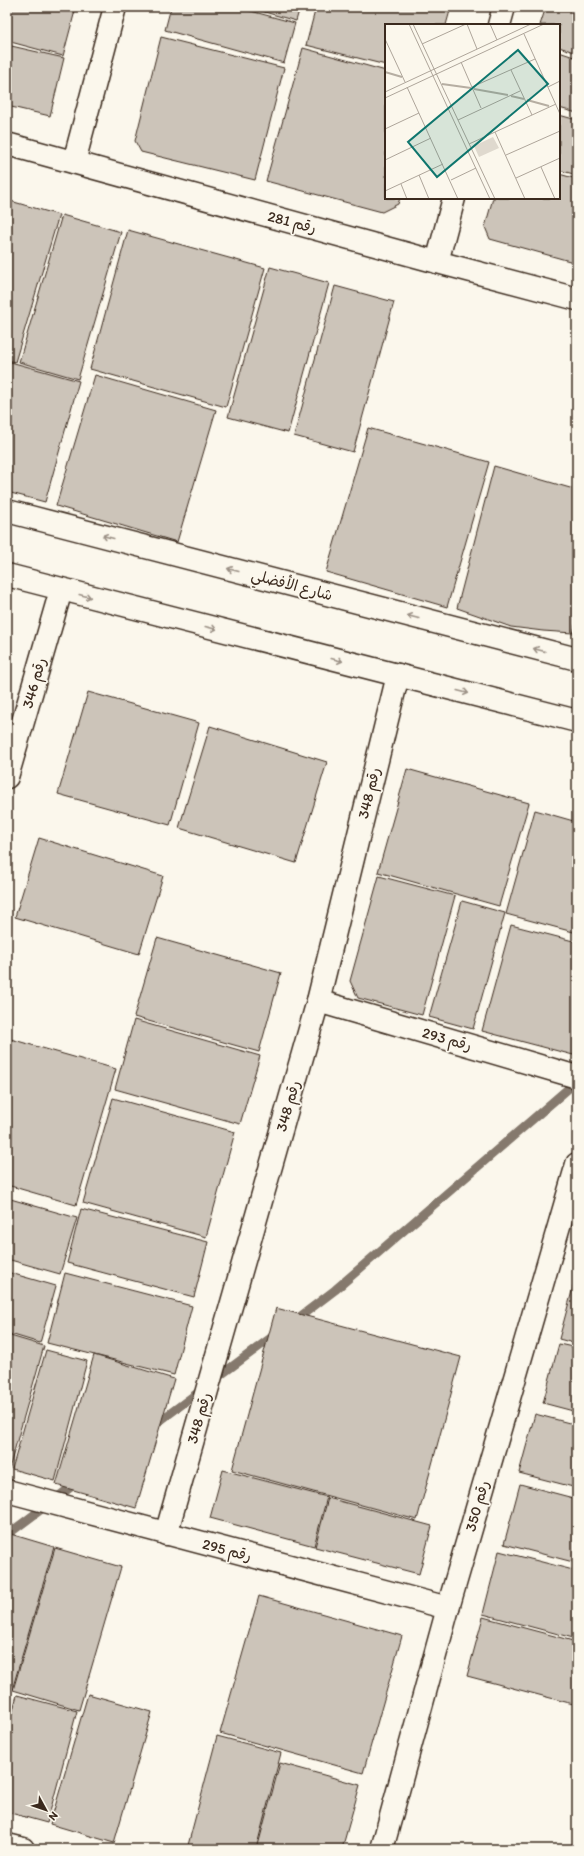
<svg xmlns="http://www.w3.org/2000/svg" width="584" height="1856" font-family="Itim,'Playpen Sans Arabic',sans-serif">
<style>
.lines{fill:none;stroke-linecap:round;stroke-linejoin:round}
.stream{stroke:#85796d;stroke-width:9}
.building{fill:#ccc4b9;stroke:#3b2a1e}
.minor-casing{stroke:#3b2a1e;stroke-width:25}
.minor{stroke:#fbf7ec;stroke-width:22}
.oneway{stroke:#9b9085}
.labels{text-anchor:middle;stroke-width:3.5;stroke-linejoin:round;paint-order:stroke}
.street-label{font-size:15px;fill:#3b2a1e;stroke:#fbf7ec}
.inset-river{fill:none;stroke:#b6aea2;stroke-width:2}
.inset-road{fill:none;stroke:#aea59a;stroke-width:1}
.view{fill:#0f766e;fill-opacity:0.15;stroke:#0f766e;stroke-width:2}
.inset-edge{fill:none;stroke:#3b2a1e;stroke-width:2}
</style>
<rect width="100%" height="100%" fill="#fbf7ec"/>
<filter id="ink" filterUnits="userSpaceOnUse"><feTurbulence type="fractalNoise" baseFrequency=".025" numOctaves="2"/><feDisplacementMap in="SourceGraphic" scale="8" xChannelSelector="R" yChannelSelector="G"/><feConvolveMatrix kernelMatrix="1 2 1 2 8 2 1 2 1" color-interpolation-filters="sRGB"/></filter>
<g filter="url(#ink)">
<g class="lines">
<g class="stream">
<path d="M293,1322l42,-32 242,-209"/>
<path d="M214,1380l62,-46"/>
<path d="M153,1426l51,-38"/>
<path d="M7,1535l72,-54"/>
</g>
</g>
<g class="building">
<path d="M7,7h69l-13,49 -56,-15z"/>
<path d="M171,7h65l59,16 -11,40 -119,-33z"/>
<path d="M247,7h53l-4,14z"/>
<path d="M316,7h135l-5,18h-60v40l-80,-20z"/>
<path d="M546,7h31v46l-18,-6v-22h-19z"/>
<path d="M161,37l123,31 -29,112 -114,-28 -6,-11z"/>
<path d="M7,45l57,13 -14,58 -43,-10z"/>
<path d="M303,48l83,23v127h14l-2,6 -16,8 -116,-31z"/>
<path d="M559,52l18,6v55l-18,-5z"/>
<path d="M559,115l18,5v55l-18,-5z"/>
<path d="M559,174l18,5v84l-87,-24 -5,-12 8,-29h66z"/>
<path d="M7,200l52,15 -44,147 -8,-2z"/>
<path d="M62,215l59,17 -43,147 -59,-17z"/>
<path d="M128,230l137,38 -39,139 -136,-38z"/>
<path d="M270,267l59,16 -41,150 -60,-16z"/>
<path d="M335,286l59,16 -41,150 -59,-16z"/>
<path d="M7,361l72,20 -34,121 -38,-10z"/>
<path d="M95,375l121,35 -39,132 -121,-36z"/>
<path d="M368,428l121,34 -42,145 -121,-35z"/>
<path d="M494,466l83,24v128l-4,15 -30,-2 -32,-4 -54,-19z"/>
<path d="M88,692l111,31 -29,102 -112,-31z"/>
<path d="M210,726l117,36 -31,101 -117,-35z"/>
<path d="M407,769l122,34 -30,103 -121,-34z"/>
<path d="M535,810l42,12v111l-71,-19z"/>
<path d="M39,838l124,38 -24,78 -124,-37z"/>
<path d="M379,876l76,20 -33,119 -64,-17 -8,-17z"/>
<path d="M462,901l43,12 -32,116 -44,-12z"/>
<path d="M511,925l66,17v114l-95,-25z"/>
<path d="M157,938l124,35 -22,79 -125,-35z"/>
<path d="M134,1020l126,36 -20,68 -125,-35z"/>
<path d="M7,1038l109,31 -40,136 -69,-20z"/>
<path d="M113,1098l122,34 -29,105 -123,-34z"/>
<path d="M7,1198l70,20 -17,56 -53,-15z"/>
<path d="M81,1209l127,33 -14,55 -127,-34z"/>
<path d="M7,1272l49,14 -16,57 -33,-10z"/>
<path d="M65,1273l127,33 -18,69 -127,-32z"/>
<path d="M575,1280l2,1v63l-18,-5z"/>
<path d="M276,1308l185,49 -44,163 -185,-50z"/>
<path d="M7,1335l37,11 -35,123 -2,-1z"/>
<path d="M559,1344l18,4v64l-34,-9z"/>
<path d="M46,1350l41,11 -32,120 -43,-12z"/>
<path d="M94,1355l80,24 -38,129 -80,-23z"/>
<path d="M535,1414l42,11v63l-58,-15z"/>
<path d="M223,1470l104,27 -13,49 -104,-28z"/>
<path d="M520,1484l57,15v64l-73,-19z"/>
<path d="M328,1498l104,28 -13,48 -104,-27z"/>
<path d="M7,1533l47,14 -42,143 -5,-1z"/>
<path d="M55,1548l66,19 -42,143 -66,-20z"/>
<path d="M499,1551l78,20v68l-94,-25z"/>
<path d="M259,1596l143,40 -39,137 -143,-40z"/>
<path d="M483,1617l94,25v63l-110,-29z"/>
<path d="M88,1694l64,18 -38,131 -64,-19z"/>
<path d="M17,1695l60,16 -30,112 -40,-11v-80z"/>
<path d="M217,1736l64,17 -25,96h-69z"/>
<path d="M280,1763l80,22 -18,64h-85z"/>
</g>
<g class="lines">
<g class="minor-casing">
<g id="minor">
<path d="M499,25l5,-18"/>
<path d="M7,144l430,118 140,37"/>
<path d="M74,162l41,-155"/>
<path d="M437,262l17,-64"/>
<path d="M7,511l570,148"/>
<path d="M7,575l570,146"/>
<path d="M7,777l54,-187"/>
<path d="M318,1001l259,76"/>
<path d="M7,1491l441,117"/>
<path d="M166,1534l152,-533 80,-326"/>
<path d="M7,1845l16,4"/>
<path d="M382,1849l66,-241 129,-444"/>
</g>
</g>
<use href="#minor" class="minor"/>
</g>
<defs><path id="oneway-shaft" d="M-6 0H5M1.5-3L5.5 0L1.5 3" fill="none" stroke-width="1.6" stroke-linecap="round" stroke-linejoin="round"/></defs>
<g class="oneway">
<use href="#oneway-shaft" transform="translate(108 537) rotate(-165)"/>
<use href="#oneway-shaft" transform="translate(233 570) rotate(-165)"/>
<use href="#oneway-shaft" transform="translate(85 596) rotate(14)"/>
<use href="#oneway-shaft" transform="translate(413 617) rotate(-165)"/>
<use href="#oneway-shaft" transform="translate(211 628) rotate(14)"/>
<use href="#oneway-shaft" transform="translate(539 650) rotate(-165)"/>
<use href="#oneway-shaft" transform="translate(337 660) rotate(14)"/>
<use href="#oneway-shaft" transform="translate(463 692) rotate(14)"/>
</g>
</g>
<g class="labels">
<g class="street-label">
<text transform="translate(292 222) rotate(15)" y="5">رقم 281</text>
<text transform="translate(292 585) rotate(15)" y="5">شارع الأفضلي</text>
<text transform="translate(34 683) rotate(-74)" y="5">رقم 346</text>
<text transform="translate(369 793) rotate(-76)" y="5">رقم 348</text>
<text transform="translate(447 1039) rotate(16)" y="5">رقم 293</text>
<text transform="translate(288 1106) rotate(-74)" y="5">رقم 348</text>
<text transform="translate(199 1418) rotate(-74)" y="5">رقم 348</text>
<text transform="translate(477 1506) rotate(-74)" y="5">رقم 350</text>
<text transform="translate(227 1550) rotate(15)" y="5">رقم 295</text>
</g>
</g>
<g transform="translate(385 24)">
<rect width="175" height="175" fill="#fbf7ec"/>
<path d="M108,113l6,11 -20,9 -5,-11z" fill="#dfd9ce"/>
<path class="inset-river" d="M0,48l17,5M57,60l29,4M89,65l34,6M126,72l13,3M142,76l22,6"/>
<path class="inset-road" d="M24,0l81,175M28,0l82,175M82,0l10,25M105,0l7,16M139,10l36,80M0,15l20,43M37,20l44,-20M76,38l20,46M126,46l21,45M22,63l51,112M87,63l63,-28M163,63l12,-6M0,68l146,-68M0,74l159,-74M73,96l62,-29M0,105l34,-16M110,108l30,67M84,120l87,-40M121,131l54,-24M0,136l46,-22M156,143l14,32M34,151l10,24M131,154l44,-20M66,156l25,-12M16,160l6,15M0,167l58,-27"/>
<path class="view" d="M133,26l30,34 -111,93 -29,-35z"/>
<rect width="175" height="175" class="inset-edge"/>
</g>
<rect width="584" height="1856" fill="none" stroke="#fbf7ec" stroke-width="24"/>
<rect x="12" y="12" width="560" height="1832" fill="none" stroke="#3b2a1e" stroke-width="1.5" filter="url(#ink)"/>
<g transform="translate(46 1810) rotate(130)" stroke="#fbf7ec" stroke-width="3" paint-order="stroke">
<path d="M0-3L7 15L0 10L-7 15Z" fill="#3b2a1e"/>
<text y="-6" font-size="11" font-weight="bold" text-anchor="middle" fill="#3b2a1e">N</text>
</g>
</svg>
